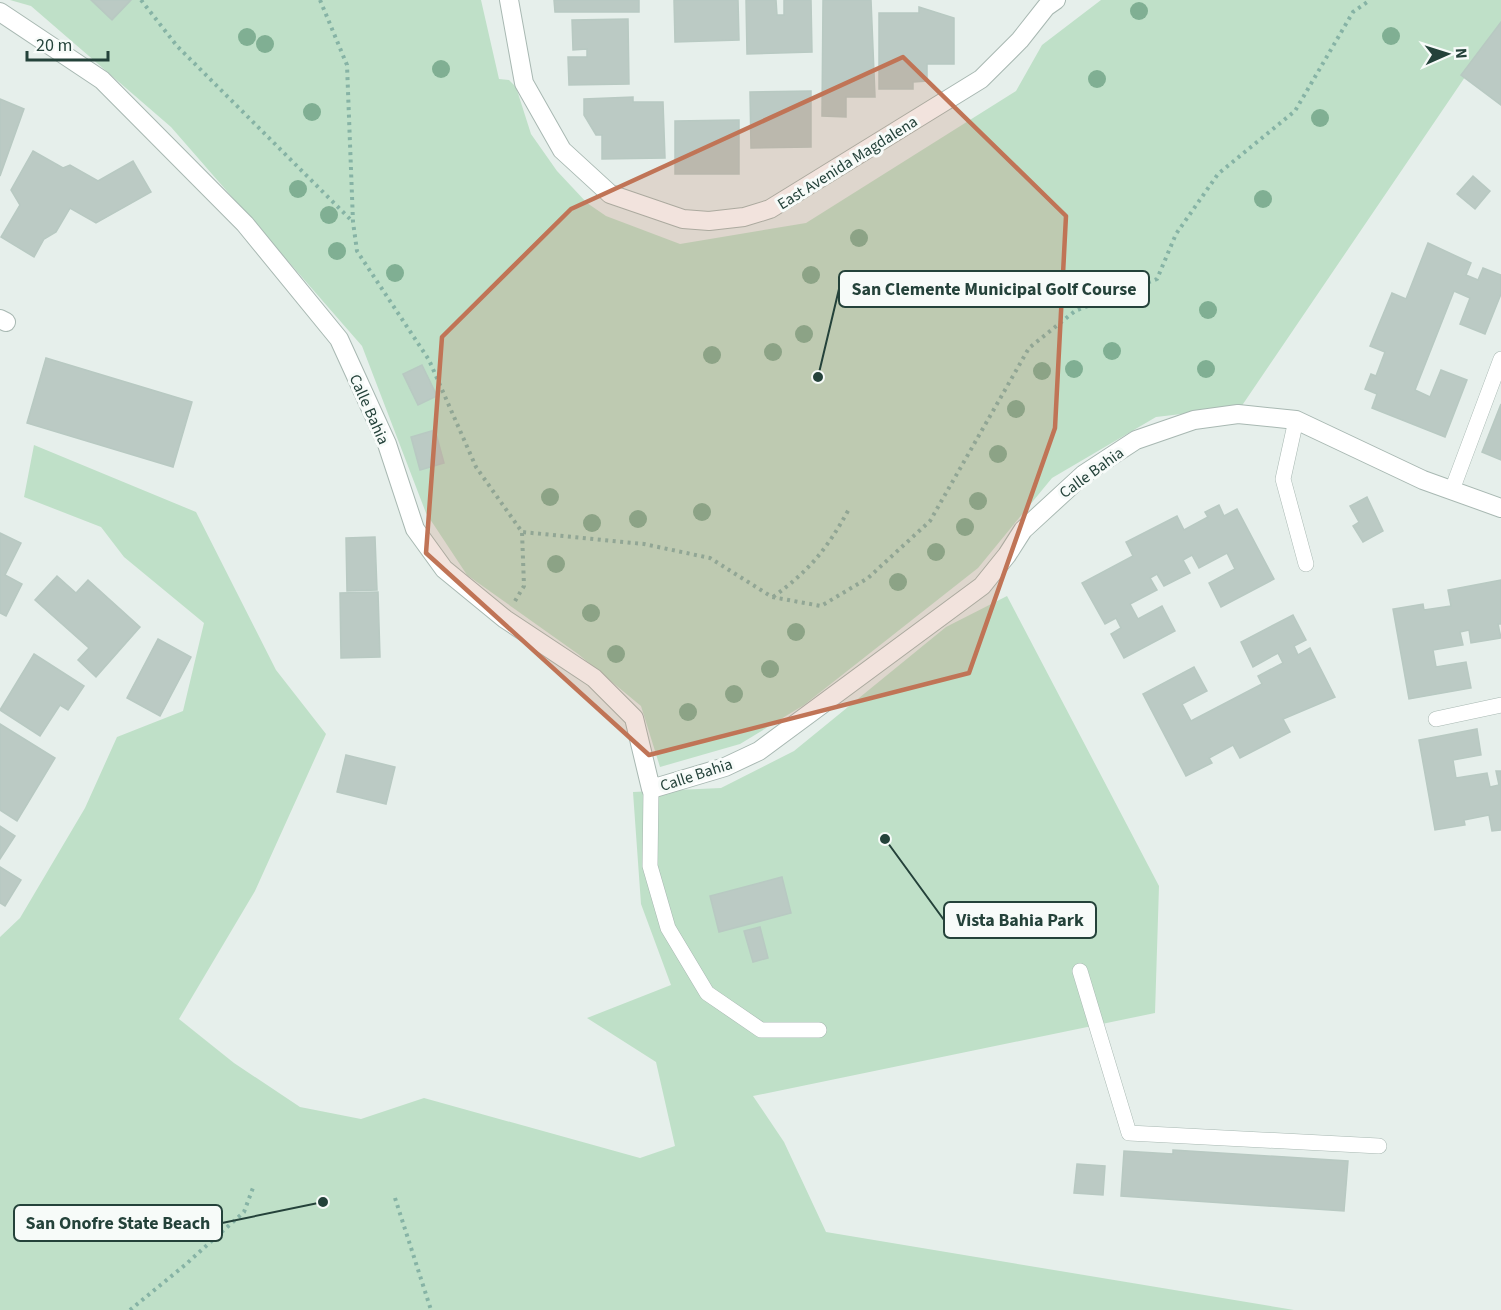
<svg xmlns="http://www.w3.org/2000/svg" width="1501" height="1310" font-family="'Source Sans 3',sans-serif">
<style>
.green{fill:#bfe0c8}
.building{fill:#bbcac4;stroke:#b8c9c2;stroke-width:1.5}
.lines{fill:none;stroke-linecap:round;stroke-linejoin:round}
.service-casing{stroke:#a8b8b2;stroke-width:16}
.minor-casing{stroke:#a8b8b2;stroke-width:20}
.path{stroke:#86b3a5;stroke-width:4;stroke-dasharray:3 4.5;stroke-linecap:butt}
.service{stroke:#fff;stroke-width:15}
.minor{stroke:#fff;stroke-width:18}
.tree{fill:#80af93}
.marked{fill:#c07456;fill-opacity:0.2;stroke:#c07456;stroke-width:4.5;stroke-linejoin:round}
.labels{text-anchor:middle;stroke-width:6;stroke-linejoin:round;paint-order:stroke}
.street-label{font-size:16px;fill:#24423a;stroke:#f7fbf9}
.leader{fill:none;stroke:#24423a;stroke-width:2}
.callout-dot{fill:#24423a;stroke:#f7fbf9;stroke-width:2}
.callout{fill:#f7fbf9;stroke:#24423a;stroke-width:2}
.callout-label{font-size:18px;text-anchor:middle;font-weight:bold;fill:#24423a}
</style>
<rect width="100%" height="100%" fill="#e6efeb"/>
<g class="green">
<path d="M10,0h471l18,79 10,1 7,7 15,47 26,37 30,32 19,13 74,28 126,-21 210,-132 26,-46 59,-45h400v24l-260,383 -85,10 -104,61 -74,90 -174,137 -64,39 -80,23 -19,-61 -63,-52 -111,-79 -41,-62 -64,-167 -191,-219 -140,-121z"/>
<path d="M34,445l162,67 80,158 50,64 -71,157 -76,128 55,44 66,44 61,12 63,-21 216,60 35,-12 -19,-84 -69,-44 84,-33 -30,-81 -8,-112 88,-4 73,-37 152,-124 61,-31 152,290 -4,127 -402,83 31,46 42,90 468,78h-1294v-373l20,-19 65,-110 32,-71 66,-26 21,-88 -80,-66 -23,-30 -77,-30z"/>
</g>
<g class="building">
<path d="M91,0h40l-19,20z"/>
<path d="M554,0h85v12h-84z"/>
<path d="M674,0h64l1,40 -64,2z"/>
<path d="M746,0h30l1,15h7v-15h27l1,52 -65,2z"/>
<path d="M823,0h48l4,97h-29v20l-24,-1z"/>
<path d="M919,7l35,11v46h-27v17l-14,1v7h-34v-76h40z"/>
<path d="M628,19l1,65 -60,1 -1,-28h19v-8l-14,1 -1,-30z"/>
<path d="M1501,22v83l-40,-30z"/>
<path d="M811,91v56l-60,1 -1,-56z"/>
<path d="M633,97v5h30l2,56 -63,1v-24h-6l-12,-20v-16z"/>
<path d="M0,99l24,10 -24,67z"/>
<path d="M739,120v54h-64v-53z"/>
<path d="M33,151l30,17 7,-3 28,16 35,-20 18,31 -55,31 -26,-15 -14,24 -12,7 -10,18 -33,-20 19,-32 -9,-15z"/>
<path d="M1473,176l17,15 -15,18 -18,-15z"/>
<path d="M1428,243l43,20 -5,12 12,5 5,-12 18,7v19l-16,40 -25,-10 10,-26 -16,-7 -39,99 15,7 11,-27 26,10 -22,57 -73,-29 5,-14 -12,-5 6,-15 5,2 9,-24 -15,-6 22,-53 14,6z"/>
<path d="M46,358l146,44 -19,65 -146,-44z"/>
<path d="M422,365l15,31 -19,9 -15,-31z"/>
<path d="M1501,404v56l-19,-8z"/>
<path d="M435,430l9,33 -24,7 -9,-33z"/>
<path d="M1367,497l16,34 -20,11 -10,-16 6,-4 -9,-16z"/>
<path d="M1219,505l5,11 13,-7 37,70 -53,28 -12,-24 26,-14 -8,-16 -28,15 -7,-13 -9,5 7,13 -26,13 -7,-12 -7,4 7,12 -27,14 8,15 24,-13 13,25 -51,27 -13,-24 10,-6 -5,-10 -11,6 -23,-41 51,-27 -7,-14 51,-26 7,14 24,-13 -3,-5z"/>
<path d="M0,533l21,10 -16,32 17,9 -16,32 -6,-3z"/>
<path d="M375,537l2,53 -30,1 -1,-53z"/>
<path d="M57,576l19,17 12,-13 52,47 -44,50 -18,-17 11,-12 -54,-48z"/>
<path d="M1501,580v44h-3l3,14 -30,5 -2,-13 -9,2 3,13 -30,5 3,17 30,-5 5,26 -62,11 -16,-90 30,-5 1,6 27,-4 -3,-16z"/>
<path d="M378,592l2,65 -39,1 -1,-65z"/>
<path d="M1293,615l13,25 -12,6 4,9 12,-7 25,49 -52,22 7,13 -50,26 -7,-13 -24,13 3,5 -26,13 -43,-82 51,-27 13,24 -25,13 9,17 71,-37 -4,-8 25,-13 -5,-10 -25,14 -12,-25z"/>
<path d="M158,639l33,18 -31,59 -33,-18z"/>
<path d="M34,654l50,32 -16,24 -8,-5 -20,31 -40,-26z"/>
<path d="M0,724l55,34 -38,63 -17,-11z"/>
<path d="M1477,729l4,26 -28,5 3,18 31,-5 3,14 9,-2 -3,-14h5v59l-9,1 -3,-16 -25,5 1,5 -30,5 -16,-90z"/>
<path d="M346,755l49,12 -9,37 -49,-12z"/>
<path d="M0,826l15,10 -15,23z"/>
<path d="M0,867l21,13 -16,26 -5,-3z"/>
<path d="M782,877l9,36 -72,19 -9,-36z"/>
<path d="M760,927l8,31 -15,4 -9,-31z"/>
<path d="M1173,1150l175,11 -4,50 -223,-15 3,-45 49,3z"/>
<path d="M1077,1164l28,2 -2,29 -29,-2z"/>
</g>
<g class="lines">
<g class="service-casing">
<g id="service">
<path d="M1296,420l-13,59 23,85"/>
<path d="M1452,490l49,-131"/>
<path d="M1436,719l65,-14"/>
<path d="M651,789l-1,77 18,62 39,65 54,37h58"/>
<path d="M1080,971l49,162 250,13"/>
</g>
</g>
<g class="minor-casing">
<g id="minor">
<path d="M509,0l15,83 38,67 48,44 73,25 26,2 35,-4 26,-8 211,-130 39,-39 26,-33 10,-7"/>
<path d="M0,12l102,68 143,144 94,115 48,105 28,85 29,40 61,50 89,59 40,40 17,71 74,-22 34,-16 223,-165 25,-31 16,-25 61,-56 52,-34 58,-20 44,-6 58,6 127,60 78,28"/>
<path d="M0,319l6,3"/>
</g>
</g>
<g class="path">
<path d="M141,0l36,46 176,176"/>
<path d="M320,0l27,65 6,157 4,29 72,109 47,107 46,65 122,12 66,14 62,39 49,9 47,-28 62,-57 99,-173 46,-37 82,-32 19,-45 42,-60 77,-63 58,-99 17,-12"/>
<path d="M773,597c37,-27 54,-48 76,-88"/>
<path d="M515,601l9,-15 -2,-54"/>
<path d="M395,1198l36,112"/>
<path d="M130,1310l55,-45 59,-53 10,-27"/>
</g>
<use href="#service" class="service"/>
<use href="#minor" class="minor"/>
</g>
<g class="tree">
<circle cx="1139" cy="11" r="9"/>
<circle cx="1391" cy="36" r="9"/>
<circle cx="247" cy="37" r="9"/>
<circle cx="265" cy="44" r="9"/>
<circle cx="441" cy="69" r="9"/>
<circle cx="1097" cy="79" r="9"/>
<circle cx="312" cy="112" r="9"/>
<circle cx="1320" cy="118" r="9"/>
<circle cx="298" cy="189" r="9"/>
<circle cx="1263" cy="199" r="9"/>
<circle cx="329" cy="215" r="9"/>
<circle cx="859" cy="238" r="9"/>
<circle cx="337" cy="251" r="9"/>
<circle cx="395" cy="273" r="9"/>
<circle cx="811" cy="275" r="9"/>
<circle cx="1208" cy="310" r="9"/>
<circle cx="804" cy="334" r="9"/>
<circle cx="1112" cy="351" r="9"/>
<circle cx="773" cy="352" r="9"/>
<circle cx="712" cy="355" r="9"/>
<circle cx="1074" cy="369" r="9"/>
<circle cx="1206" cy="369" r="9"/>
<circle cx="1042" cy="371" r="9"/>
<circle cx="1016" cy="409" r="9"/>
<circle cx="998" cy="454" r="9"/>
<circle cx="550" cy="497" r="9"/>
<circle cx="978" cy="501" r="9"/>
<circle cx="702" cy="512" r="9"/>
<circle cx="638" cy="519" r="9"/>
<circle cx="592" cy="523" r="9"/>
<circle cx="965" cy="527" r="9"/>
<circle cx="936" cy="552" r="9"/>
<circle cx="556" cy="564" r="9"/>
<circle cx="898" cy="582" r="9"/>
<circle cx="591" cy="613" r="9"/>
<circle cx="796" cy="632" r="9"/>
<circle cx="616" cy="654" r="9"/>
<circle cx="770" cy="669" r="9"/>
<circle cx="734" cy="694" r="9"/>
<circle cx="688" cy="712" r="9"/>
</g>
<path class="marked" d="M903,57l163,159 -11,212 -86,245 -320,82 -223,-202 16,-216 129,-128z"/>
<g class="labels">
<g class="street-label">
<text transform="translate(847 162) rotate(-32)" y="6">East Avenida Magdalena</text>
<text transform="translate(370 409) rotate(66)" y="6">Calle Bahia</text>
<text transform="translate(1091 472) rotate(-36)" y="6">Calle Bahia</text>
<text transform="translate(696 774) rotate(-18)" y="6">Calle Bahia</text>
</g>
</g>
<path class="leader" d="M818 377L839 289M885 839L944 920M323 1202L222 1223"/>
<g class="callout-dot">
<circle cx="818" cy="377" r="6"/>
<circle cx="885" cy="839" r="6"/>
<circle cx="323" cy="1202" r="6"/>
</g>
<g class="callout">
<rect x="839" y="271" width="310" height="36" rx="6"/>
<rect x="944" y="902" width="152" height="36" rx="6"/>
<rect x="14" y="1205" width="208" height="36" rx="6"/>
</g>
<g class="callout-label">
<text x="994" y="295">San Clemente Municipal Golf Course</text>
<text x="1020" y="926">Vista Bahia Park</text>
<text x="118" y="1229">San Onofre State Beach</text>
</g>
<g transform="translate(1447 54) rotate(87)" stroke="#f7fbf9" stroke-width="4.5" paint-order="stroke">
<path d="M0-4.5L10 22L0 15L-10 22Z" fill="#24423a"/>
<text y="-9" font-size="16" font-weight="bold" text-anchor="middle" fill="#24423a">N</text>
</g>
<path d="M27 51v9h81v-9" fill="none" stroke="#24423a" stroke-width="3"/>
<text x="36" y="51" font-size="18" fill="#24423a" stroke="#f7fbf9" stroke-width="4.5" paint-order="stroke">20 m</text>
</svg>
